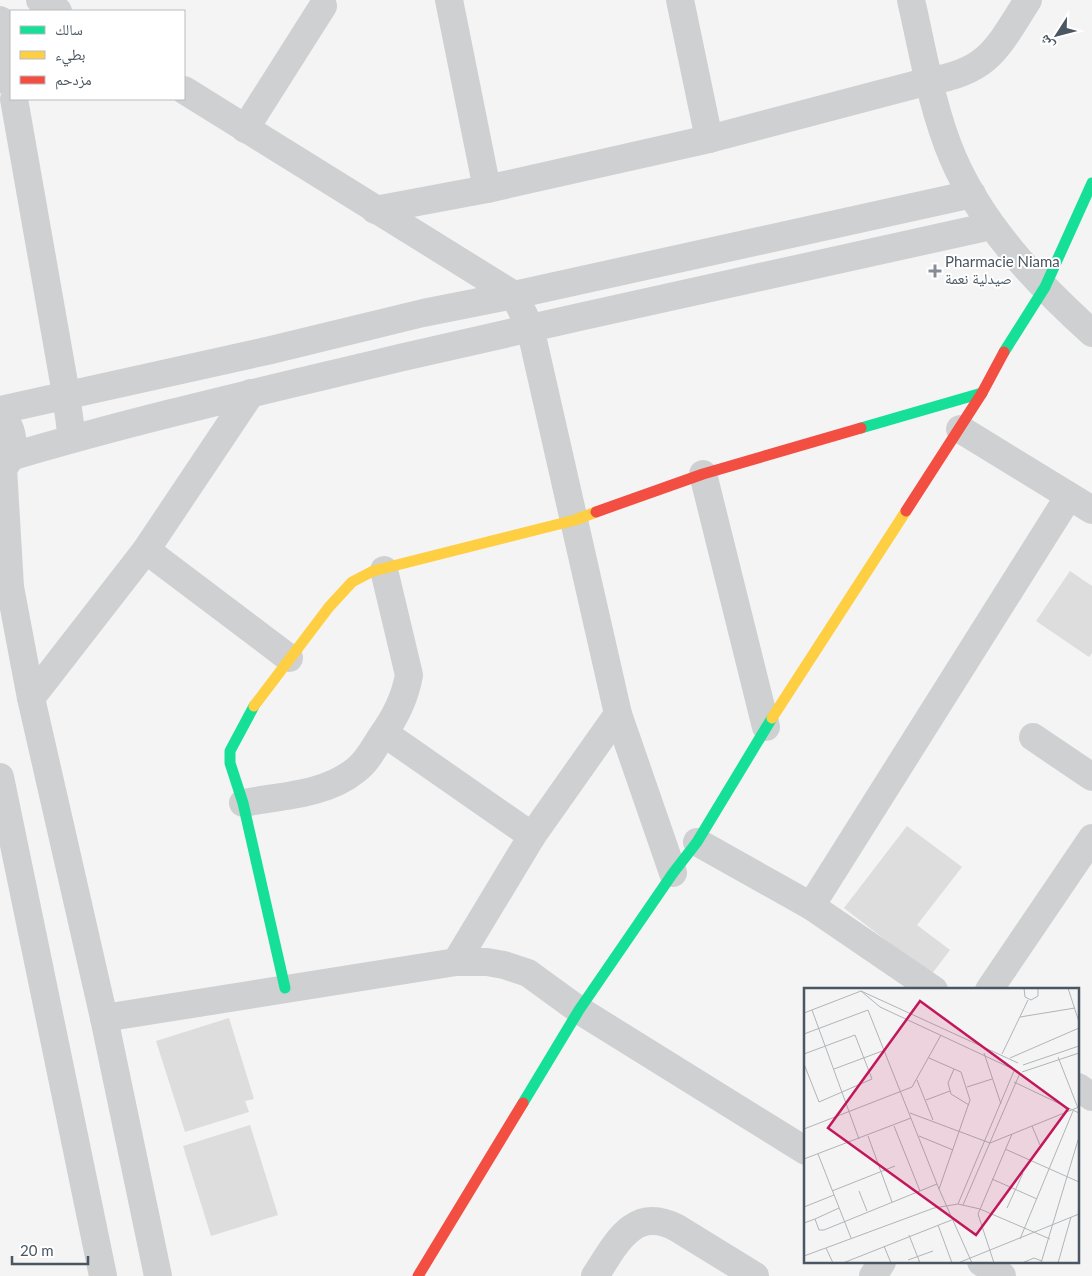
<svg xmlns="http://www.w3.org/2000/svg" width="1092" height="1276" font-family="Lato,'Noto Naskh Arabic',sans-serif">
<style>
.building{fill:#ddddde}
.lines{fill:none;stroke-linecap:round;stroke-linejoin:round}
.street{stroke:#ced0d2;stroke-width:28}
.fast{stroke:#16e098;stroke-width:11}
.slow{stroke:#ffcf43;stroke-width:11}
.jam{stroke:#f24e42;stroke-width:11}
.poi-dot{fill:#868d94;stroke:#fff;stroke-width:2}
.labels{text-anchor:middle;stroke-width:4;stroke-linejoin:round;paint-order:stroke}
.poi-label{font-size:15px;fill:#4a5661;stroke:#fff;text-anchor:start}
.inset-road{fill:none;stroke:#b0b5b9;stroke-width:1}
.view{fill:#c2185b;fill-opacity:0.15;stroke:#c2185b;stroke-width:2.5}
.inset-edge{fill:none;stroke:#4a5661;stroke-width:2.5}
</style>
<rect width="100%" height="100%" fill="#f4f4f4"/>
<g class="building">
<path d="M1070,571l22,15v67l-3,4 -53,-36z"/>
<path d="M907,826l55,41 -45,58 33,25 -19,25 -87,-67z"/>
<path d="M229,1018l25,81 -9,2 4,11 -64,20 -29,-91z"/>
<path d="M250,1125l28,90 -67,21 -28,-90z"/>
</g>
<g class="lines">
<g class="street">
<path d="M40,0l18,11"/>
<path d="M449,0l38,189"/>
<path d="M680,0l29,139"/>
<path d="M911,0c12,52 21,109 42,158 30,69 84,125 139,175"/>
<path d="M0,20l11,64"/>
<path d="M184,90l330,205 16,32 88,387 55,159"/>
<path d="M14,99l52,295 6,45"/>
<path d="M245,129l78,-123"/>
<path d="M375,210l112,-21 222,-50 220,-58c60,-9 69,-34 99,-81"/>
<path d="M0,410l271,-60 152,-37 91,-18 458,-101"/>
<path d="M0,415c16,14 17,42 0,56"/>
<path d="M960,429l132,81"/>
<path d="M10,457c131,-39 265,-69 398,-101 194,-45 389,-87 583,-130"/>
<path d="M3,468l7,119 21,111 73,320 54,258"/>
<path d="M703,474l63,253"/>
<path d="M146,550l143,108"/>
<path d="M31,698l115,-148 105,-157"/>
<path d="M384,733l148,103"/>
<path d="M1033,737l59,40"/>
<path d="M0,777l103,499"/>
<path d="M243,803c37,-7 83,-8 113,-33 11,-8 18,-22 25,-33 14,-19 24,-39 28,-62l-25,-105"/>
<path d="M697,842l114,64 123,84"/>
<path d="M811,906l258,-410"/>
<path d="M456,962l76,-126 86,-122"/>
<path d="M989,990l103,-152"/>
<path d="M104,1018l352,-56h31l17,3 24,8 51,37 227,141"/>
<path d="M1078,1087l14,10"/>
<path d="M981,1262l21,14"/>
<path d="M595,1276c21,-32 38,-71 82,-48l78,48"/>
<path d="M873,1276l9,-14"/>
</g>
<g class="fast">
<path d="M1004,352l41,-65 47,-104"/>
<path d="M861,428l121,-35"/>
<path d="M254,706l-24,45v12l13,40 42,185"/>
<path d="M523,1103l56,-93 94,-137 24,-31 75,-124"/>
</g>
<g class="slow">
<path d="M254,706l75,-99 23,-25 21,-11 202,-51 21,-8"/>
<path d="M772,718l134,-207"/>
</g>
<g class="jam">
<path d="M906,511l76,-118 22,-41"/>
<path d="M596,512l107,-38 158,-46"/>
<path d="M418,1276l105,-173"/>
</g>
</g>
<path class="poi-dot" d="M932.5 263.5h5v5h5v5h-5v5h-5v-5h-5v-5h5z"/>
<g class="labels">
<g class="poi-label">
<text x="945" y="267">Pharmacie Niama<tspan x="945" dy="17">صيدلية نعمة</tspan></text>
</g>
</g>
<g transform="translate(804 988)">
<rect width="275" height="275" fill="#f4f4f4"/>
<path class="inset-road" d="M220,0l1,9 6,3 7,-4v-8M264,0l11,34M57,3l19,16 133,62M8,22l47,129M0,25l57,-22 157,72M216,29l55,-9M0,46l64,-24 71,179 33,74M180,65l17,51M0,66l51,-19 17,44 -53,23 -15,-38M198,66l26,-54M254,69l20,51M125,70l32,14 9,28 -31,89M206,70l69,-30M219,77l56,-19M30,81l51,-19M150,81l-6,14 3,11 18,11M218,84l57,-19M113,92l16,40M210,94l65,31M163,99l25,-8M122,112l24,-9M106,125l80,30 89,-36M90,138l26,65M228,138l8,19M0,141l108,-42 29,-52M64,148l24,66M115,148l34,14M201,161l74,33M14,166l33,84M0,171l107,-41M188,191l45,20M28,203l63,-25M55,203l8,20M154,216l56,-133M159,217l57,-132M0,219l30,-12M203,220l16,-35M11,231l24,-11M0,235l11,-4 4,11h5l113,-46M134,237l14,38M105,247l11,28M216,251l53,-128M80,258l7,17M22,260l7,15M0,268l130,-48 24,-4 22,5 70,30M104,272l25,-9M39,275l111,-44M154,275l121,-49M190,275l-16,-49 34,-80M218,275l12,-5 8,3M237,275l38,-126M254,275l13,-46"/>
<path class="view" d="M116,13l148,108 -92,126 -148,-107z"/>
<rect width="275" height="275" class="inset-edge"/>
</g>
<rect x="10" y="10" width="175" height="90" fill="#ffffff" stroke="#b7bbc0"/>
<rect x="20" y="26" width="25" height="8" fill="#16e098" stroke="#b7bbc0"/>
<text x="55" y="35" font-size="15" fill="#4a5661">سالك</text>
<rect x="20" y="51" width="25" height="8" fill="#ffcf43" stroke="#b7bbc0"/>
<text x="55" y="60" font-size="15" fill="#4a5661">بطيء</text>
<rect x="20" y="76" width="25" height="8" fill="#f24e42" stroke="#b7bbc0"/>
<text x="55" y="85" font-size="15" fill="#4a5661">مزدحم</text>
<g transform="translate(1057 35) rotate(234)" stroke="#ffffff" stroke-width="4" paint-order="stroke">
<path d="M0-4L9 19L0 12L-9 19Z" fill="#4a5661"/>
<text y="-8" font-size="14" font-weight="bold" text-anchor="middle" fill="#4a5661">ش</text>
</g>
<path d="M12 1256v8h76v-8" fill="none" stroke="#4a5661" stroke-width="2.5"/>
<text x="20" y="1256" font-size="15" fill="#4a5661" stroke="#ffffff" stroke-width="4" paint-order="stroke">20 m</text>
</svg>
